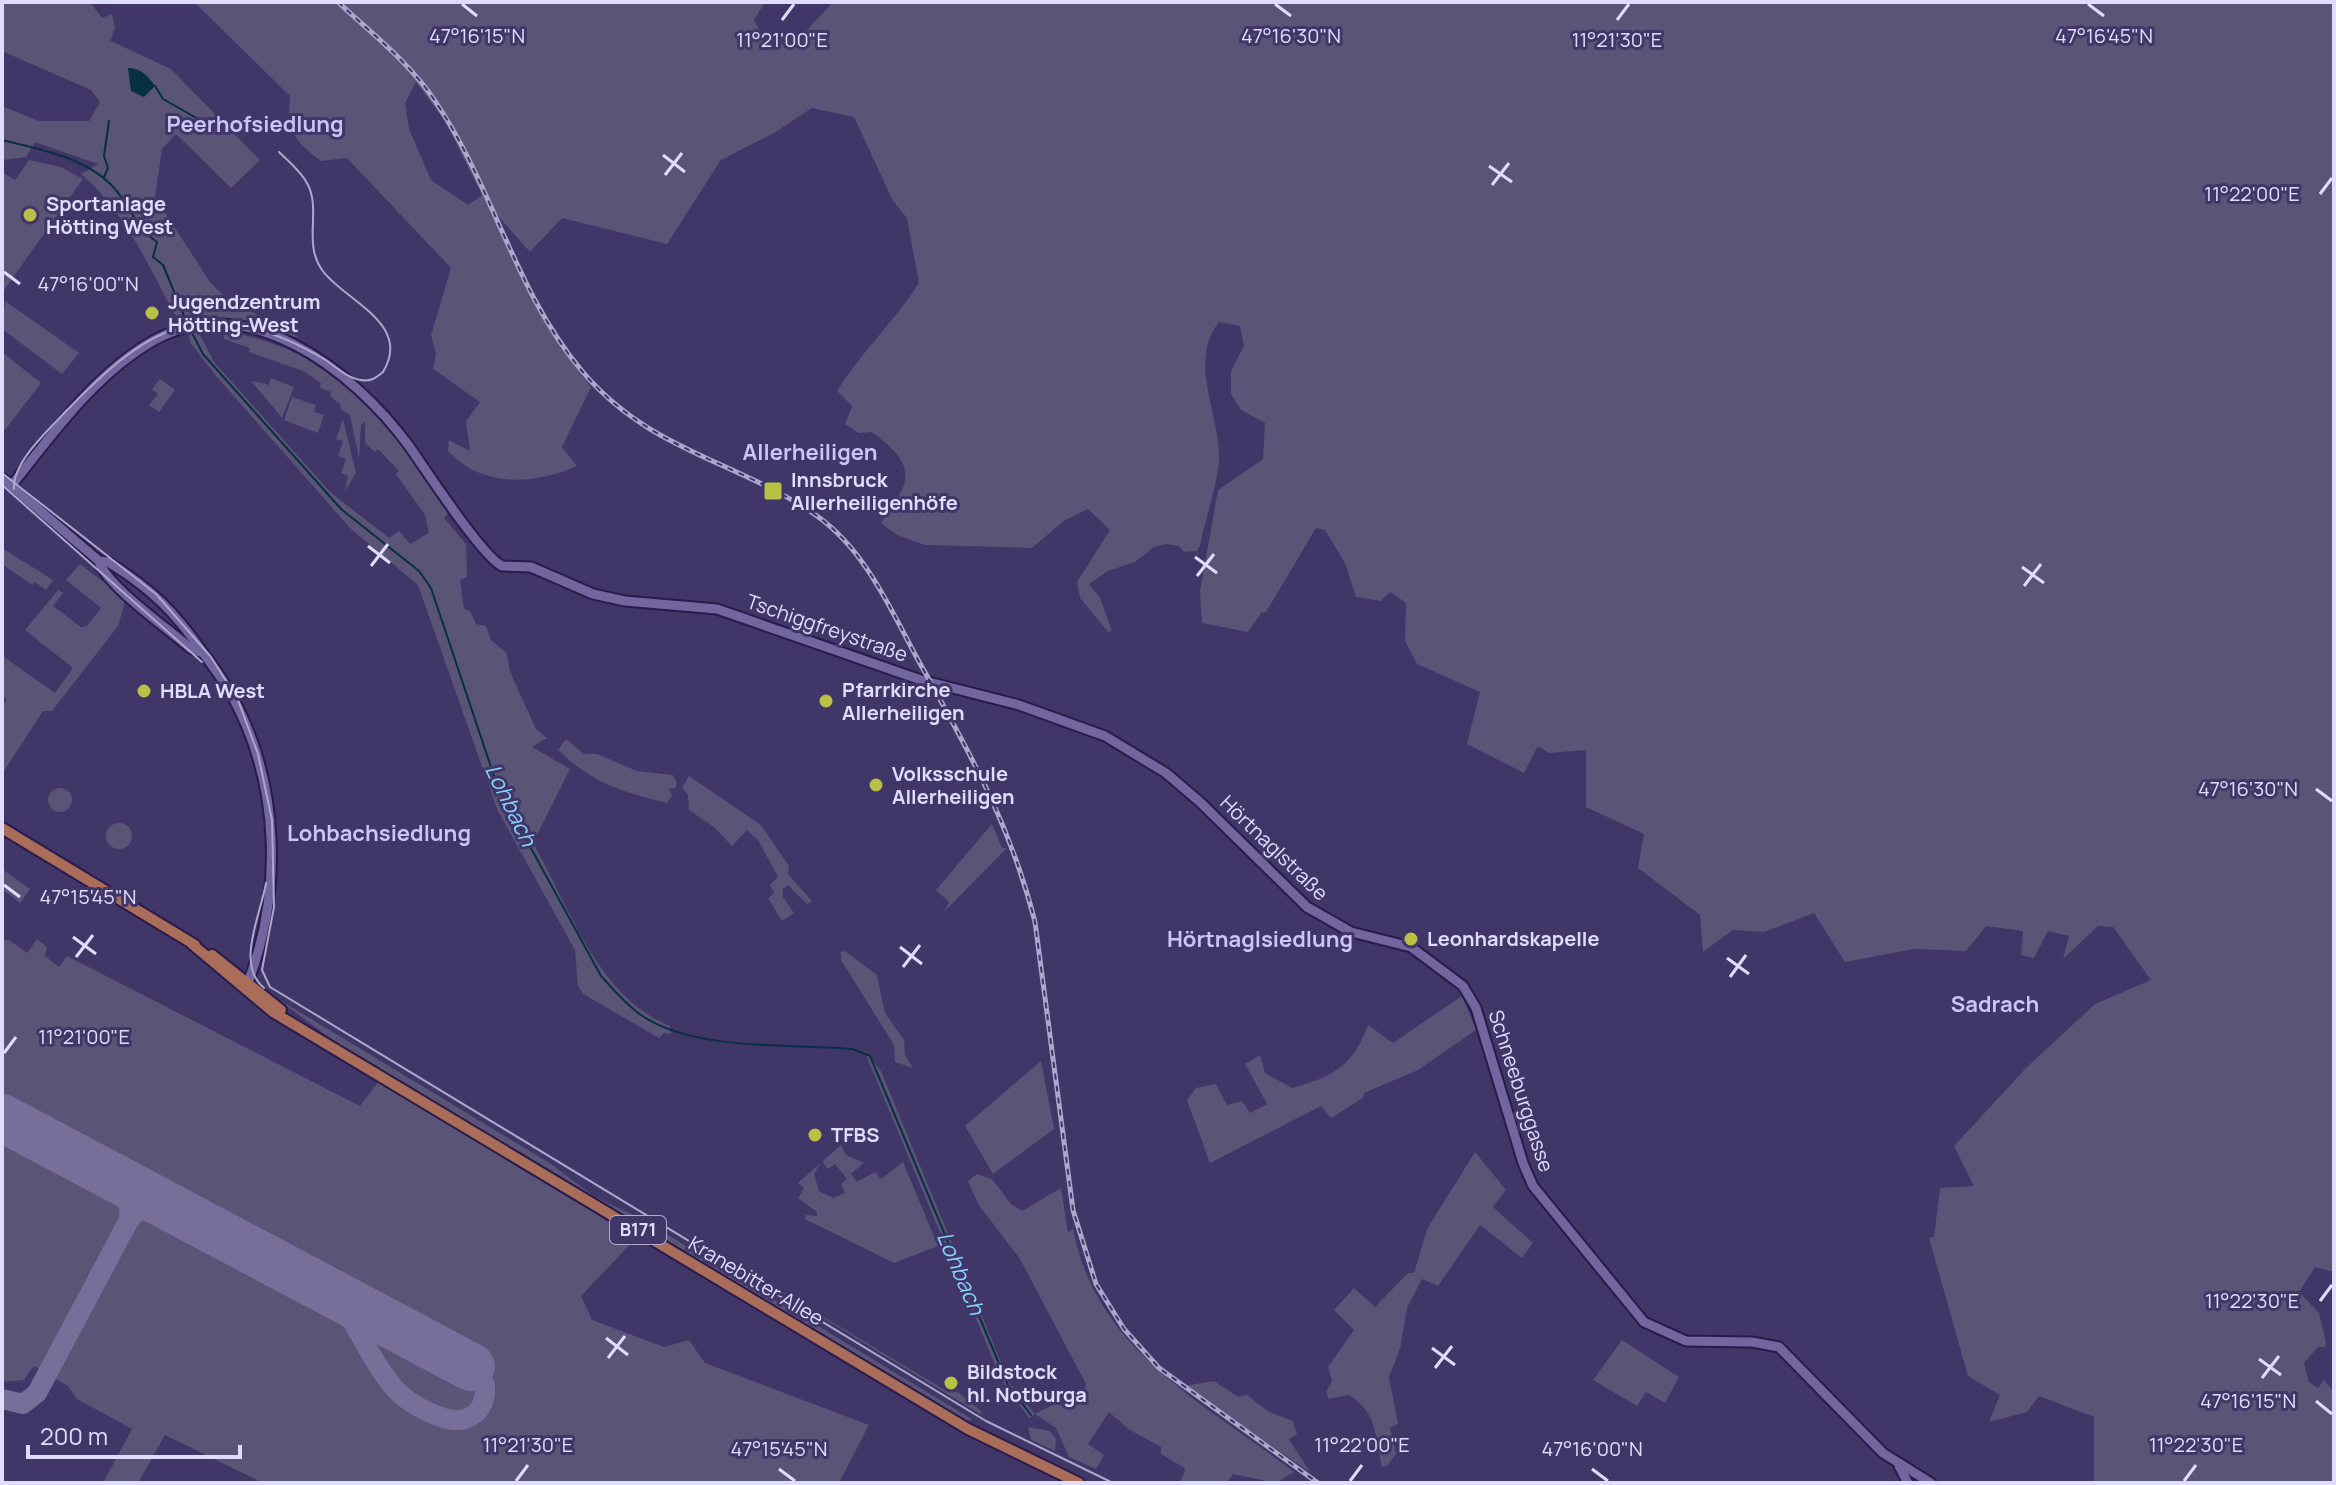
<svg xmlns="http://www.w3.org/2000/svg" width="2336" height="1485" font-family="Manrope,sans-serif">
<style>
.green{fill:#5a5476;fill-rule:evenodd}
.water{fill:#073042}
.lines{fill:none;stroke-linecap:round;stroke-linejoin:round}
.stream{stroke:#073042;stroke-width:2}
.taxiway{stroke:#776e9a;stroke-width:20}
.runway{stroke:#776e9a;stroke-width:48}
.secondary-casing{stroke:#291b4c;stroke-width:13}
.primary-casing{stroke:#291b4c;stroke-width:14}
.secondary{stroke:#71669d;stroke-width:9}
.primary{stroke:#a96d5a;stroke-width:10}
.tram{stroke:#ada7cc;stroke-width:2}
.rail-casing{stroke:#ada7cc;stroke-width:5}
.rail{stroke:#413668;stroke-width:2;stroke-dasharray:6;stroke-linecap:butt}
.ticks{fill:none;stroke:#e0dcfb;stroke-width:3}
.poi-dot{fill:#b9c046;stroke:#413668;stroke-width:3}
.labels{text-anchor:middle;stroke-width:6;stroke-linejoin:round;paint-order:stroke}
.shield{fill:#413668;stroke:#b0aacf;stroke-width:2}
.shield-label{font-size:18px;font-weight:bold;fill:#e0dcfb}
.poi-label{font-size:20px;font-weight:bold;fill:#e0dcfb;stroke:#413668;text-anchor:start}
.street-label{font-size:20px;fill:#e0dcfb;stroke:#413668}
.neighbourhood-label{font-size:22px;font-weight:bold;fill:#ccc4f5;stroke:#413668}
.water-label{font-size:22px;font-style:italic;fill:#85d4fc;stroke:#413668}
.ticks-label{font-size:20px;text-anchor:middle;fill:#e0dcfb;stroke:#413668;stroke-width:6;stroke-linejoin:round;paint-order:stroke}
</style>
<rect width="100%" height="100%" fill="#413668"/>
<g class="green">
<path d="M2,2h88l12,16 10,-4 3,14 -6,15 2,-2 60,28 89,91 -29,28 -55,-54 -14,15 -7,48 55,85 15,15 75,41c-25,-6 -47,-18 -73,-20 -16,-1 -36,7 -50,0 -29,-51 -50,-105 -96,-144l17,-10 -63,-22 -9,15 -24,3v-54l37,15h50l11,-19 -9,-12 -89,-39z"/>
<path d="M194,2h571l-11,18 15,28 29,-8 35,-38h1501v1270l-19,-5 -16,25 20,21 7,29 -1,5h-7l-14,16 5,19 9,6 6,-8 10,12v91h-240v-66l-55,-21 -12,16 -38,10 11,-27 -32,-19 -39,-138 5,-1 6,-49 34,-2 -20,-40 72,-78 69,-64 56,-24 -38,-53 -15,-1 -35,33 6,-23 -21,-5 -14,27 -13,-3 2,-24 -37,-5 -20,25 -52,-2 -69,13 -31,-49 -50,19 -31,-2 -30,22 -3,-37 -62,-47 6,-34 -58,-27v-57l-37,3 -11,-7 -14,27 -57,-29 13,-52 -63,-28 -12,-23 1,-38 -16,-11 -9,9 -25,-4 -11,-34 -20,-33 -9,-2 -50,84 -5,1 -13,19 -46,-9 -2,-32 18,-101 45,-31 2,-36 -24,-13 -10,-16v-23l13,-25 -4,-20 -21,-4c-32,41 2,93 0,138 -2,29 -14,58 -19,86l-3,5 -13,1 -5,-6 -14,-2 -11,3 -19,15 -27,9 -19,13 11,14 12,33 -4,1 -28,-34 -3,-16 33,-52 -22,-21 -23,11 -33,28 -107,-3 -28,-10 -16,-12c31,-44 37,-56 -9,-91l-13,1 -14,-9 7,-18 -15,-15c24,-39 57,-69 82,-108l-12,-65 -14,-17 -39,-84 -42,-9 -38,25 -53,27 -54,84 -105,-26 -32,34 -40,-45 60,124 41,56 -29,60 15,19c-43,19 -95,22 -129,-15l1,-11 21,11 -4,-30 14,-19 -47,-33 3,-15 -5,-19 20,-67 -104,-110 -26,3c-28,-22 -34,-28 -31,-65zM416,82l29,39 37,74 -14,10 -37,-25 -22,-51 -4,-26z"/>
<path d="M29,160l32,7 22,12 -81,114v-121l13,8z"/>
<path d="M5,301l74,52 -17,21 -60,-45z"/>
<path d="M198,331l16,31 116,130 59,46 10,-7 11,13 19,-11 -4,-18 -29,-41 3,-3 -21,-22 -3,3 -10,-9v-22l-4,4 -2,34 -9,-44 -10,-6 1,-4 -11,-9 1,-4 -11,-4 1,-5 -18,-12 -54,-19 1,-4 -26,-9 -1,-8c43,6 125,37 146,78l9,-3 75,101 -9,11 22,26 1,33 -7,3 4,29 6,2 6,13 10,2 5,14 16,13 3,19 26,57 11,9 -15,9 38,22 -37,74c37,65 64,153 137,183l1,8 -7,-1 -5,5 -76,-44 -5,-8 -3,-36 -78,-141 -79,-224 -68,-57 -134,-152 -26,-34 -1,-8z"/>
<path d="M2,352l39,31 -36,47 -3,-2z"/>
<path d="M271,378l23,9 -12,31 -31,-37 16,3v4z"/>
<path d="M160,379l15,11 -16,22 -10,-7 9,-11 -6,-5z"/>
<path d="M292,397l24,8 -2,7 10,3 -6,18 -34,-13z"/>
<path d="M343,419l13,54 -11,18 3,-15 -7,-3 5,-14 -8,-3 5,-15 -7,-2z"/>
<path d="M2,548l51,32 -7,10 -11,-8 -3,3 -30,-21z"/>
<path d="M80,564l46,35 -8,27 -66,85h-9l-41,63v-68l5,-6 -5,-4v-36l2,-3 51,36 18,-25 -48,-38 33,-40 5,3 -10,13 28,21 6,-1 14,-18 -35,-28z"/>
<path d="M566,739l18,15h13l40,17 36,4 4,8 -2,5 -6,1 3,7 -5,7c-47,-12 -73,-19 -109,-53z"/>
<path d="M689,776l72,49 28,41 -1,8 24,27 -5,3 -19,-19 -5,4v8l11,16 -12,8 -14,-23 6,-5 -4,-8 8,-8 -20,-37 -11,-10 -15,16 -18,-19 -25,-17 -1,-15 -6,-7z"/>
<circle cx="60" cy="800" r="12"/>
<circle cx="119" cy="836" r="13"/>
<path d="M992,824l10,24h5l-63,64 5,-10 -13,-12z"/>
<path d="M2,869l28,20 -10,14 -18,-14z"/>
<path d="M37,939l10,8 -2,9 14,11 8,-11 293,150 18,-24 258,156 -55,58 11,24 72,27 25,-7 16,23 164,62 -30,58h-576l-98,-48 -27,48h-35l29,-54 -55,-30 -9,-13 -34,-20 -10,14 -22,2v-442h7l18,13z"/>
<path d="M845,951l32,24 8,38 19,27 1,15 8,13 -18,-6 -1,-17 -53,-85v-8z"/>
<path d="M1462,996l14,34 -58,40 -54,23 -1,5 -32,20 -10,-12 -111,57 -23,-63 9,-12 20,-4 11,21 15,-4 8,12 17,-9 -22,-40 15,-9 5,18 27,15c41,-11 61,-22 76,-63l25,18z"/>
<path d="M275,997l276,167 44,33 45,21 333,202h-13l-625,-378z"/>
<path d="M864,1050l17,21 129,313 25,30 51,-26v-4l-66,-125 -42,-55 -10,-23 9,-7 15,5 19,25 11,7 39,-23 7,45 5,-4c23,122 132,174 221,243l-18,11 -43,-9 -6,9h-47l5,-13 -2,-3 -22,-13v-7l-31,-17 -21,-18 -21,32 16,11 -8,14 -27,-12 -13,-29 -21,-14 -6,4 -28,-39z"/>
<path d="M1041,1061l13,68 -61,45 -28,-48z"/>
<path d="M841,1145l5,10 18,8 -13,11 6,8 18,-10 6,7 22,-17 35,84 -44,17 -89,-44 1,-4 11,1v-4l-19,-14 6,-10 -6,-5zM822,1161l6,8 7,-5 12,15 -6,5 4,9 -12,5 -14,-7 -5,-17z"/>
<path d="M1475,1152l31,38 -13,17 40,36 -11,15 -42,-33 -42,61 -16,-7 -15,29 -7,41 -11,28 9,47 -8,4 6,26 -9,12 -5,1c-7,-33 -5,-54 -33,-72l-20,4 -3,-7 6,-11 -4,-14 26,-37 -20,-20 20,-22 21,19 33,-34h6l13,-44z"/>
<path d="M642,1207l301,182 16,4 23,19 -2,2z"/>
<path d="M1622,1340l57,37 -14,26 -19,-11 -9,14 -44,-26z"/>
<path d="M1214,1381l24,16 9,-2 22,17 24,9 4,14 -8,4 21,33 -127,-86z"/>
<path d="M1028,1427l22,4 6,8 -1,12 -24,-11z"/>
</g>
<path class="water" d="M128,68c13,0 20,8 27,18l-11,11 -13,-6z"/>
<g class="lines">
<g class="stream">
<path d="M155,86l8,13 37,21"/>
<path d="M2,140c38,9 86,18 113,49 16,18 21,39 42,53l-4,15 10,8 24,58"/>
<path d="M104,177l4,-9 -4,-12 5,-35"/>
<path d="M190,329l13,25 138,155 78,62 12,17 67,200 103,188c13,14 24,28 40,39 52,36 149,29 211,34l18,7 138,329 23,30"/>
</g>
<g class="taxiway">
<path d="M129,1220c11,-14 25,-18 42,-11"/>
<path d="M331,1293l11,10c16,26 35,68 56,89 13,13 49,33 67,27 16,-5 21,-19 20,-34l-14,-18"/>
<path d="M2,1399l21,5 14,-11 92,-173 1,-25 -16,-18"/>
</g>
<path class="runway" d="M2,1118l469,249"/>
<g class="secondary-casing">
<g id="secondary">
<path d="M2,478l97,83 9,1c44,27 67,50 96,92 9,13 19,25 27,40 50,90 52,200 15,294"/>
<path d="M11,486c41,-51 82,-110 140,-144 95,-56 203,29 258,104 17,24 72,109 93,120l29,1 62,27 32,7 92,8 204,71 98,25 86,31 61,37 34,29 107,105 44,25 60,15 52,39 13,22 47,155 10,23 111,136 42,19 66,1 27,5 104,106 48,30"/>
<path d="M99,561c7,25 70,68 91,87l13,5"/>
<path d="M1899,1466l9,17"/>
</g>
</g>
<g class="primary-casing">
<g id="primary">
<path d="M2,828l193,117"/>
<path d="M192,944l81,68 695,417 111,54"/>
<path d="M212,955l69,55"/>
</g>
</g>
<use href="#secondary" class="secondary"/>
<use href="#primary" class="primary"/>
<g class="tram">
<path d="M2,473l154,121 55,63 27,43 20,54 14,66 2,87 -12,63 8,17 716,434 127,62"/>
<path d="M2,485l200,177"/>
<path d="M14,489c-2,-27 36,-60 53,-79 31,-31 69,-70 112,-82 51,-14 101,5 145,31 11,7 23,19 37,21 9,2 15,-2 22,-8 30,-49 -40,-72 -61,-102 -19,-27 -1,-59 -14,-85 -6,-13 -19,-23 -29,-33"/>
<path d="M264,988c-29,-23 -3,-74 2,-105"/>
</g>
<g class="rail-casing">
<path id="rail" d="M338,2c33,31 72,61 97,99 58,85 80,191 147,270 68,81 155,89 235,145 48,34 73,92 100,142 50,90 92,162 118,264l38,288 23,74 28,45 35,39 159,115"/>
</g>
<use href="#rail" class="rail"/>
</g>
<path class="ticks" d="M462,4l15,12M1275,4l16,12M2088,4l16,12M782,20l12,-16M1617,20l12,-16M663,155l22,17M1489,166l23,16M665,175l17,-22M1492,185l17,-22M2320,194l12,-16M4,272l16,12M368,546l22,17M1195,557l22,16M371,566l17,-22M2022,567l22,16M1197,576l17,-22M2024,586l17,-22M2316,789l16,12M4,885l16,12M73,937l23,17M900,947l22,17M76,957l17,-22M1727,958l22,16M903,967l17,-22M1730,977l16,-22M4,1053l12,-16M2320,1301l12,-16M606,1338l22,17M1432,1348l23,17M608,1358l17,-22M2259,1359l22,16M1435,1368l17,-22M2262,1378l17,-22M2316,1401l16,13M779,1469l16,12M1592,1469l16,12M516,1481l12,-16M1350,1481l12,-16M2184,1481l12,-16"/>
<g class="poi-dot">
<circle cx="30" cy="215" r="8"/>
<circle cx="152" cy="313" r="8"/>
<rect x="763" y="481" width="20" height="20" rx="4"/>
<circle cx="144" cy="691" r="8"/>
<circle cx="826" cy="701" r="8"/>
<circle cx="876" cy="785" r="8"/>
<circle cx="1411" cy="939" r="8"/>
<circle cx="815" cy="1135" r="8"/>
<circle cx="951" cy="1383" r="8"/>
</g>
<g class="labels">
<rect class="shield" x="610" y="1216" width="56" height="28" rx="6"/>
<g class="shield-label">
<text x="638" y="1236">B171</text>
</g>
<g class="poi-label">
<text x="46" y="211">Sportanlage<tspan x="46" dy="23">Hötting West</tspan></text>
<text x="168" y="309">Jugendzentrum<tspan x="168" dy="23">Hötting-West</tspan></text>
<text x="791" y="487">Innsbruck<tspan x="791" dy="23">Allerheiligenhöfe</tspan></text>
<text x="842" y="697">Pfarrkirche<tspan x="842" dy="23">Allerheiligen</tspan></text>
<text x="160" y="698">HBLA West</text>
<text x="892" y="781">Volksschule<tspan x="892" dy="23">Allerheiligen</tspan></text>
<text x="1427" y="946">Leonhardskapelle</text>
<text x="831" y="1142">TFBS</text>
<text x="967" y="1379">Bildstock<tspan x="967" dy="23">hl. Notburga</tspan></text>
</g>
<g class="street-label">
<text transform="translate(827 628) rotate(19)" y="7">Tschiggfreystraße</text>
<text transform="translate(1274 848) rotate(44)" y="7">Hörtnaglstraße</text>
<text transform="translate(1521 1091) rotate(72)" y="7">Schneeburggasse</text>
<text transform="translate(756 1281) rotate(31)" y="7">Kranebitter Allee</text>
</g>
<g class="neighbourhood-label">
<text x="255" y="132">Peerhofsiedlung</text>
<text x="810" y="460">Allerheiligen</text>
<text x="379" y="841">Lohbachsiedlung</text>
<text x="1260" y="947">Hörtnaglsiedlung</text>
<text x="1995" y="1012">Sadrach</text>
</g>
<g class="water-label">
<text transform="translate(511 805) rotate(64)" y="8">Lohbach</text>
<text transform="translate(961 1273) rotate(67)" y="8">Lohbach</text>
</g>
</g>
<g class="ticks-label">
<text x="2104" y="43">47°16'45"N</text>
<text x="477" y="43">47°16'15"N</text>
<text x="1291" y="43">47°16'30"N</text>
<text x="782" y="47">11°21'00"E</text>
<text x="1617" y="47">11°21'30"E</text>
<text x="2252" y="201">11°22'00"E</text>
<text x="88" y="291">47°16'00"N</text>
<text x="2248" y="796">47°16'30"N</text>
<text x="88" y="904">47°15'45"N</text>
<text x="84" y="1044">11°21'00"E</text>
<text x="2252" y="1308">11°22'30"E</text>
<text x="2248" y="1408">47°16'15"N</text>
<text x="528" y="1452">11°21'30"E</text>
<text x="1362" y="1452">11°22'00"E</text>
<text x="2196" y="1452">11°22'30"E</text>
<text x="779" y="1456">47°15'45"N</text>
<text x="1592" y="1456">47°16'00"N</text>
</g>
<rect width="2336" height="1485" fill="none" stroke="#e0dcfb" stroke-width="8"/>
<path d="M28 1445v12h212v-12" fill="none" stroke="#e0dcfb" stroke-width="4"/>
<text x="40" y="1445" font-size="24" fill="#e0dcfb" stroke="#413668" stroke-width="6" paint-order="stroke">200 m</text>
</svg>
